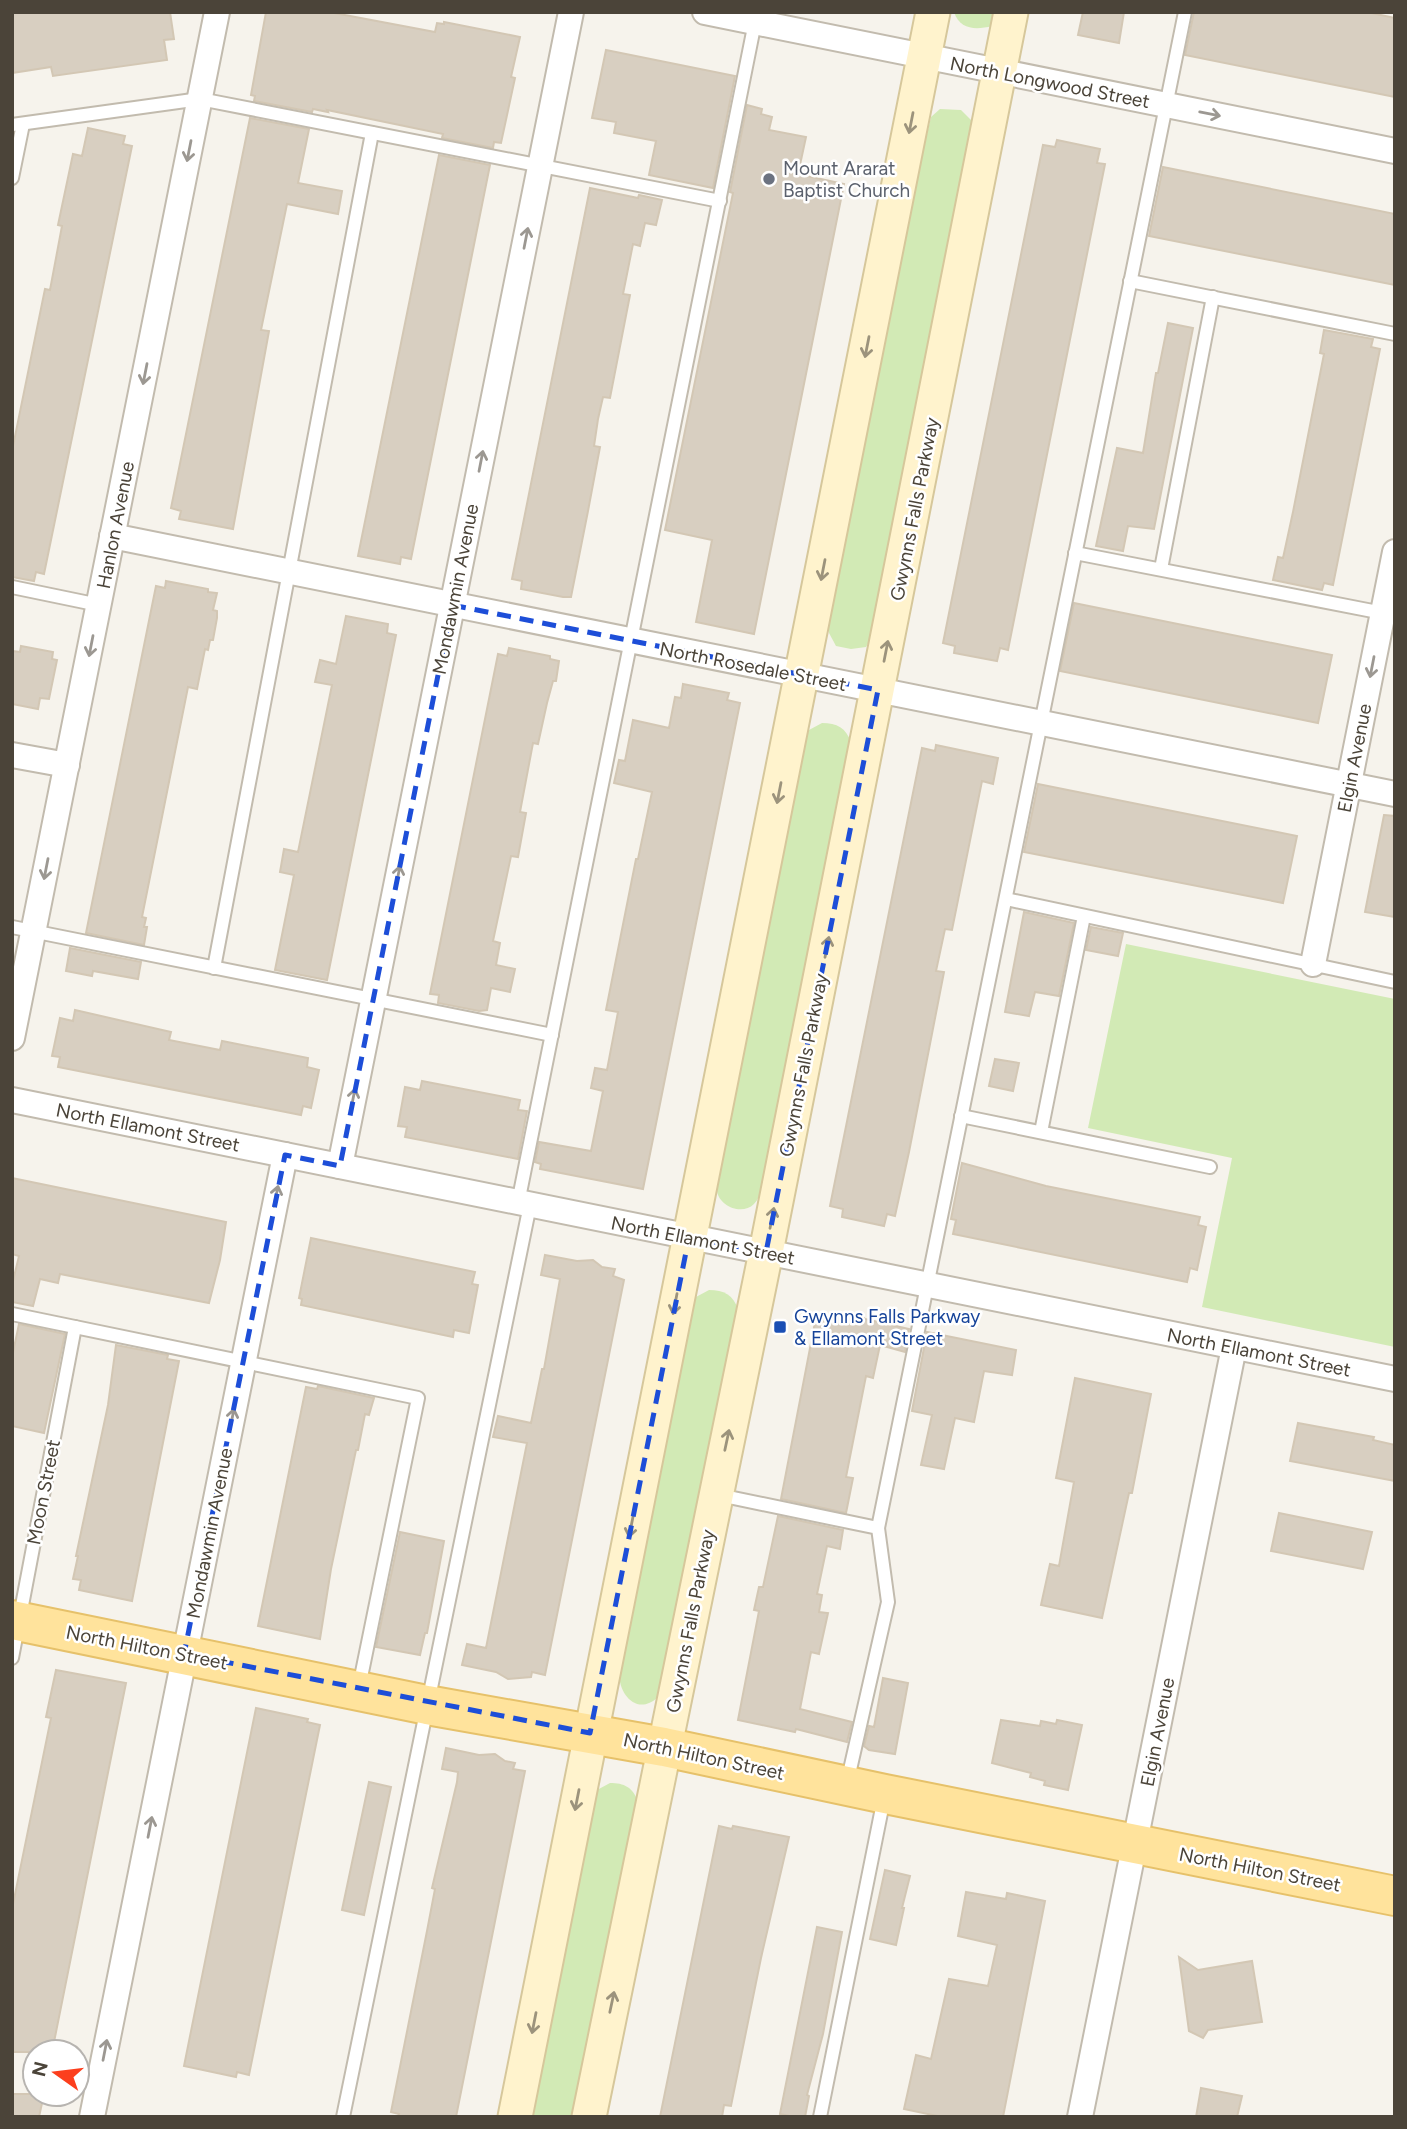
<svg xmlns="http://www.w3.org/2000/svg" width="1407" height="2129" font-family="Figtree,sans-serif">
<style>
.green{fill:#d2eab5}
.building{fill:#d8cfc1;stroke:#d3c7b4;stroke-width:2}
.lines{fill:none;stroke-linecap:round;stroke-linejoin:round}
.lane-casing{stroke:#c2bbae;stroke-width:16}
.street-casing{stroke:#c2bbae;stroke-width:28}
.secondary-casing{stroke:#d6c79b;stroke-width:37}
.primary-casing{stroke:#e6c16a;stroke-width:42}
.lane{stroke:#fff;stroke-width:12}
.street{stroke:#fff;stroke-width:24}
.secondary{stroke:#fff3cd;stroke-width:33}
.primary{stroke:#ffe39c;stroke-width:38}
.oneway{stroke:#9c9892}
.oneway2{stroke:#9c937c}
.marked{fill:none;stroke:#1d4ed8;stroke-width:5;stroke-dasharray:14 9;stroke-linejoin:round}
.worship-dot{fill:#6b7280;stroke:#fff;stroke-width:2.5}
.transit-dot{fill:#1a4fb4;stroke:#fff;stroke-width:2.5}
.labels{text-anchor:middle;stroke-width:5;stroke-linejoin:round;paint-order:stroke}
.street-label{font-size:19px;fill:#4b4439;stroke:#fff}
.worship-label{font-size:19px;fill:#5b616d;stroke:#fff;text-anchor:start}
.transit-label{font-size:19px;fill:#164399;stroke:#fff;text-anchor:start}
</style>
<rect width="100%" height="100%" fill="#f6f3ec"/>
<g class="green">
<path d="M954,12h45l-7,14c-16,4 -32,4 -38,-14z"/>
<path d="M940,109l21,1 12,12 -97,508 -10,17 -15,2 -15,-3 -7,-13 -1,-15 77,-390 26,-111z"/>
<path d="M822,723c15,0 24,5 29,19l-89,446c-2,6 -4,12 -8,16 -12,12 -35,2 -37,-13 -1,-4 0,-8 0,-12l86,-437 6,-12z"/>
<path d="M1126,944l269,55v348l-193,-40 30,-149 -144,-30z"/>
<path d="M709,1290c15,0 24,5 29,19l-80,388c-20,19 -39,-1 -39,-24l70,-364 7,-12z"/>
<path d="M610,1783c14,0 23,4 28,19l-62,315h-47l68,-327z"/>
</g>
<g class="building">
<path d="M12,12h158l4,27 -10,1 3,20 -114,16 -2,-9 -39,6z"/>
<path d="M266,12h63l106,20 2,-9 7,1v-2l76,15 -9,40 4,1 -14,65 -7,-1 -1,6 -51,-10 1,-4 -116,-24 1,2 -15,-3 -1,3 -58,-11 1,-5 -4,-1z"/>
<path d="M1083,12h41l-5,31 -41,-8z"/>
<path d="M1194,12h173l28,6v79l-210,-42z"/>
<path d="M606,50l129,26 -22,112 -64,-13 7,-34 -42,-8 2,-11 -24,-4z"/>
<path d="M747,105l15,4 -1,5 11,3 -3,13 37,7 -8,37 46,10 -90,450 -58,-12 16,-82 -47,-10 68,-337 -3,-1z"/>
<path d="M250,118l59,11 -11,54 44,8 -4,23 -51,-10 -26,126 8,1 -36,198 -54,-10 2,-8 -10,-3z"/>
<path d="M88,128l37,8 -2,8 9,2 -88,428 -8,-2 -2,9 -22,-4v-126l33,-162 5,1 12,-64 -4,-1 15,-71 9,2z"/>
<path d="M1057,140l43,9 -3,14 8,1 -97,486 -8,-2 -3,13 -43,-8 1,-7 -12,-3 100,-498 12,2z"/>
<path d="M439,155l51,10 -79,394 -10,-2 -1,7 -42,-8z"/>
<path d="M1163,167l232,47v71l-246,-49z"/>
<path d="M590,188l48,10 1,-3 23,5 -6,25 -11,-2 -5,23 -7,-2 -10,50 7,1 -20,103 -7,-1 -5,22 -4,27 6,1 -12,64 -17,86h-8l-42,-8 1,-8 -10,-2z"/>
<path d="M1168,323l25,5 -39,201 -26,-3 -5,25 -27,-5 21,-98 26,5 13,-80h2z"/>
<path d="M1324,330l49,9 -2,8 9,2 -47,236 -9,-2 -2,7 -49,-10 5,-23 5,1 10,-46 31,-158 -4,-1z"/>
<path d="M166,581l42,8v3l9,1 -4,17 4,1v7l-4,22h-3l-2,10 -3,-1 -8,40 -9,-2 -46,230 4,1 -2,9h3l-3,18 -58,-12 70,-347 9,2z"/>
<path d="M1074,603l258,52 -14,68 -258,-52z"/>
<path d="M346,616l42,8 -1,9 9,2 -69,345 -52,-10 19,-95 -14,-3 4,-23 14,3 34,-167 -17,-3 5,-22 16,4z"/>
<path d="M21,646l32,6 -1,7 5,1 -8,39 -9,-1 -2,11 -26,-5v-53l8,1z"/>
<path d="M509,648l41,8v3l9,2 -3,20h-3l-6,22 -9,41 -5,-1 -13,69 6,1 -8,44 -7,-1 -18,85 7,2 -4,22 19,4 -5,23 -19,-4 -4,22 -8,1 -41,-8 1,-8 -9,-1 68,-340 9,2z"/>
<path d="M683,684l46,9 -2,7 13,3 -97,486 -103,-20 1,-5 -6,-2 4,-20 52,9 12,-60 -12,-3 4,-20 12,2 11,-58 -12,-2 30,-151h2l14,-67 -38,-9 5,-23 6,1 8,-41 36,8 6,-31 6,1z"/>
<path d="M936,745l62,13 -5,26 -11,-3 -30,149 -7,-1 -9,42 8,1 -35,180 -14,64 -8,-2 -3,12 -42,-9 1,-8 -13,-3 92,-458 13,3z"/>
<path d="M1038,784l259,52 -14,67 -259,-51z"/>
<path d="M1384,815l11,1v101l-30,-5z"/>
<path d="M1024,912l50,11 -15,73 -24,-4 -6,24 -24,-4z"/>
<path d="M1091,927l32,6 -5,23 -32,-6z"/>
<path d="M70,948l71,14 -3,17 -45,-8 -1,5 -26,-5z"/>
<path d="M75,1010l96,22 -2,8 51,10 2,-9 86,17 -1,9 12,3 -8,38 -8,-2 -2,9 -243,-48 2,-10 -8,-1 8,-38 13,3z"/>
<path d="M995,1059l24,4 -6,28 -24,-5z"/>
<path d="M422,1081l98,19 -2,10 9,1 -9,48 -113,-22 2,-10 -9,-1 7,-39 15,3z"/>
<path d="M962,1163l84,23 154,31 -2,8 8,2 -9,43 -7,-2 -3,14 -234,-48 3,-14 -5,-1z"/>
<path d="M12,1178l214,44 -6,38 -11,43 -149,-29 -2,9 -18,-4 -7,27 -21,-4v-17l7,-29 -7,-2z"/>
<path d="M311,1238l164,34 -3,12 6,1 -9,48 -15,-3 -1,7 -152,-32 1,-6 -3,-1z"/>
<path d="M545,1255l32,6 16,-1 9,7 13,2 -2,7 11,4 -79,395 -13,-3 -1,5 -23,2 -12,-7 -34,-7 5,-21 19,4 41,-205 -34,-6 5,-21 33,7 11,-54h2l16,-90 -19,-4z"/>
<path d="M832,1312l12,3 15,-2 6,6 44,10 -4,23 -25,-7 -7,33 -7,-2 -20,101 7,1 -7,35 -65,-14 35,-182 14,4z"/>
<path d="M19,1324l46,10 -21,99 -32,-7v-69z"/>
<path d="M927,1332l89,18 -4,25 -28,-4 -10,51 -19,-4 -11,51 -23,-4 11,-50 -20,-4z"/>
<path d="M116,1345l52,10 -1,4 12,2 -47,240 -53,-11 2,-10 -8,-1 5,-23h-2l32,-151z"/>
<path d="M1075,1378l76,16 -19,99h-3l-27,125 -61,-13 9,-41 9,2 15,-84 -18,-4z"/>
<path d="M318,1386l56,12 -5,17 -4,-1 -7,36h-2l-25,119 -11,70 -62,-13 48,-239 11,2z"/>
<path d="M1298,1423l76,14 -1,3 22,5v36l-105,-20z"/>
<path d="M1279,1513l93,19 -9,37 -92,-18z"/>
<path d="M778,1516l65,14 -3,19 -13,-3 -10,48 5,1 -3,17 9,1 -9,41 -8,-2 -11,57 52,13 -5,20 -51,-13 -1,3 -57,-12 21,-109 -5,-1 5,-23h4z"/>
<path d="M400,1532l44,9 -17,92h-2l-5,22 -44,-8z"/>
<path d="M56,1670l70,13 -74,369h-40v-143l39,-191 -5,-1z"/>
<path d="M883,1678l25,5 -13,71 -26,-4 -5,-4 5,-20 5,1z"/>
<path d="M256,1708l52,11 -1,3 13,3 -71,350 -12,-3 -1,5 -52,-11z"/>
<path d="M1001,1720l39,6 1,-5 15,3 1,-4 25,5 -14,65 -24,-5 1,-4 -15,-4 1,-4 -39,-10z"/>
<path d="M446,1748l33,7 16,-1 10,7 10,2 -2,6 12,2 -69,346h-58l1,-3 -8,-2 36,-181 8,-42 -3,-1 25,-106 1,-10 -16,-3z"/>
<path d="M369,1782l22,5 -27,128 -22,-5z"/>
<path d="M719,1826l13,3 1,-3 56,11 -28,121 -30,148 -7,-1 -2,12h-62z"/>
<path d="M885,1870l25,6 -8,32h2l-8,37 -26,-6z"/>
<path d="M966,1892l40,7 1,-6 38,8 -42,216h-61l-38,-8 12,-54 15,4 18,-80 39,7 9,-41 -39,-9z"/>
<path d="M817,1927l25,5 -19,102 -16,61 2,1 -4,21h-11l-14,-3z"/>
<path d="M1179,1957l19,13 54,-9 10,61 -54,8 -5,8 -14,-7z"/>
<path d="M1201,2088l41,8 -5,21h-41z"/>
<path d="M12,2094h32l-5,23h-27z"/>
</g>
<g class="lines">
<g class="lane-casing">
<g id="lane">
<path d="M12,125l188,-26 520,102"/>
<path d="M12,178l11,-54"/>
<path d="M1130,281l265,53"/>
<path d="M1075,553l308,60"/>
<path d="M1161,569l52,-272"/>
<path d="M12,587l87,18"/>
<path d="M1006,899l389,83"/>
<path d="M12,927l540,108"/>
<path d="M214,968l158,-835"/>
<path d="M961,1116l249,51"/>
<path d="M1041,1132l43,-216"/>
<path d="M518,1203l237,-1181"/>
<path d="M12,1314l406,84 -59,289"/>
<path d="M719,1495l159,33 10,74 -41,181"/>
<path d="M878,1528l307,-1516"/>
<path d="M12,1658l63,-331"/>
<path d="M343,2117l187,-912"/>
<path d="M820,2117l64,-319"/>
</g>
</g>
<g class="street-casing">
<g id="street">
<path d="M705,12l690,139"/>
<path d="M112,536l1283,258"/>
<path d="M12,755l55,10"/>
<path d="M1313,964l82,-412"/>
<path d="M12,1038l205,-1026"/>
<path d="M12,1100l1383,279"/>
<path d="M340,1166l231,-1154"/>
<path d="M92,2117l193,-962"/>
<path d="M1080,2117l154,-770"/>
</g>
</g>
<g class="secondary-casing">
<g id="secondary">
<path d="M515,2117l418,-2105"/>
<path d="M589,2117l177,-865 245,-1240"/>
</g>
</g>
<g class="primary-casing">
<path id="primary" d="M12,1620l415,85 237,42 221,47 510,102"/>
</g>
<use href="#lane" class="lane"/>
<use href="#street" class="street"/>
<use href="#secondary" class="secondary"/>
<use href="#primary" class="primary"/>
</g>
<defs><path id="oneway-shaft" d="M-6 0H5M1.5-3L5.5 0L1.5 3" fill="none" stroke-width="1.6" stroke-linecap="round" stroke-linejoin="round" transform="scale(1.75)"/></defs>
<g class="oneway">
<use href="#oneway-shaft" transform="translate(1210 114) rotate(11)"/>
<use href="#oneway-shaft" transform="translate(189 151) rotate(101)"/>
<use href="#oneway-shaft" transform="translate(526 238) rotate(-79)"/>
<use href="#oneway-shaft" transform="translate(145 374) rotate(101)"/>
<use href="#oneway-shaft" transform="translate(481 461) rotate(-79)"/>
<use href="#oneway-shaft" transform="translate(91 646) rotate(101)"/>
<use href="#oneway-shaft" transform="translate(1372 667) rotate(101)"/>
<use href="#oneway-shaft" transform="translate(46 869) rotate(101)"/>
<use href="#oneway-shaft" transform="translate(398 876) rotate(-79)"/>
<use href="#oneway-shaft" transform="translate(353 1099) rotate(-79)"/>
<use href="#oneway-shaft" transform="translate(276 1196) rotate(-78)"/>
<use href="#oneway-shaft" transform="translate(232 1419) rotate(-79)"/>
<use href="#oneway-shaft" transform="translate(150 1827) rotate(-79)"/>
<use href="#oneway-shaft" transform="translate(105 2050) rotate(-79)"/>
</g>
<g class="oneway2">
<use href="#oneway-shaft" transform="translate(911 123) rotate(101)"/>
<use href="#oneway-shaft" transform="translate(867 347) rotate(101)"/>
<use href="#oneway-shaft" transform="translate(823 570) rotate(101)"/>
<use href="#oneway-shaft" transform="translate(886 651) rotate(-79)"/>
<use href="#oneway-shaft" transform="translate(779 793) rotate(101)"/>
<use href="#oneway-shaft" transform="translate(827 947) rotate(-79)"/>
<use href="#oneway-shaft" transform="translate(772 1218) rotate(-79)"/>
<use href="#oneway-shaft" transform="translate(675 1304) rotate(101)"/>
<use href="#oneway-shaft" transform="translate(727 1440) rotate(-78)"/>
<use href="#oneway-shaft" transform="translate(631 1527) rotate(101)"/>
<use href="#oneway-shaft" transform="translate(577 1800) rotate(101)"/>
<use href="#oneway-shaft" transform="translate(612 2002) rotate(-78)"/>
<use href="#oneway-shaft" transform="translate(534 2023) rotate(101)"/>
</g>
<path class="marked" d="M452,605l426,85 -112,562 -77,-15 -99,496 -406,-79 101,-499 55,11z"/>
<circle class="worship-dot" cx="769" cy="179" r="7"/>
<rect class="transit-dot" x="773" y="1320" width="14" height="14" rx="3.5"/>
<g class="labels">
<g class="street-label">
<text transform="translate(1050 82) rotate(11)" y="7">North Longwood Street</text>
<text transform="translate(914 509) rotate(-79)" y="7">Gwynns Falls Parkway</text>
<text transform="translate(115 525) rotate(-79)" y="7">Hanlon Avenue</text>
<text transform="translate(455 589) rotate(-79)" y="7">Mondawmin Avenue</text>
<text transform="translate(753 666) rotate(11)" y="7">North Rosedale Street</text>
<text transform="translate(1354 758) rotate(-79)" y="7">Elgin Avenue</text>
<text transform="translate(803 1065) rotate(-79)" y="7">Gwynns Falls Parkway</text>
<text transform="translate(148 1127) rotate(11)" y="7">North Ellamont Street</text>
<text transform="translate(703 1240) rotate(11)" y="7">North Ellamont Street</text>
<text transform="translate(1259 1352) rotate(11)" y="7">North Ellamont Street</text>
<text transform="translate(43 1492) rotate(-79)" y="7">Moon Street</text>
<text transform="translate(209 1533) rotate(-79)" y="7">Mondawmin Avenue</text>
<text transform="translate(690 1621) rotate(-79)" y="7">Gwynns Falls Parkway</text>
<text transform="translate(147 1647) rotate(11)" y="7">North Hilton Street</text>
<text transform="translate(1157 1732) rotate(-79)" y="7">Elgin Avenue</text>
<text transform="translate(704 1756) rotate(12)" y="7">North Hilton Street</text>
<text transform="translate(1260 1869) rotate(11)" y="7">North Hilton Street</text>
</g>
<g class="worship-label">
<text x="783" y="175">Mount Ararat<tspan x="783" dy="22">Baptist Church</tspan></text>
</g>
<g class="transit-label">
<text x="794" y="1323">Gwynns Falls Parkway<tspan x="794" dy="22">&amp; Ellamont Street</tspan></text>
</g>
</g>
<rect width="1407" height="2129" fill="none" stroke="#4b4439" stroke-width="28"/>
<g transform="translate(56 2073) rotate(284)"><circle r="33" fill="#ffffff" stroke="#b7b4b0" stroke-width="2"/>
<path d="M0-5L12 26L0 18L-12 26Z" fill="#fc3f1d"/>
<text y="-10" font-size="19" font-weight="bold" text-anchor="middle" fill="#4b4439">N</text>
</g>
</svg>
